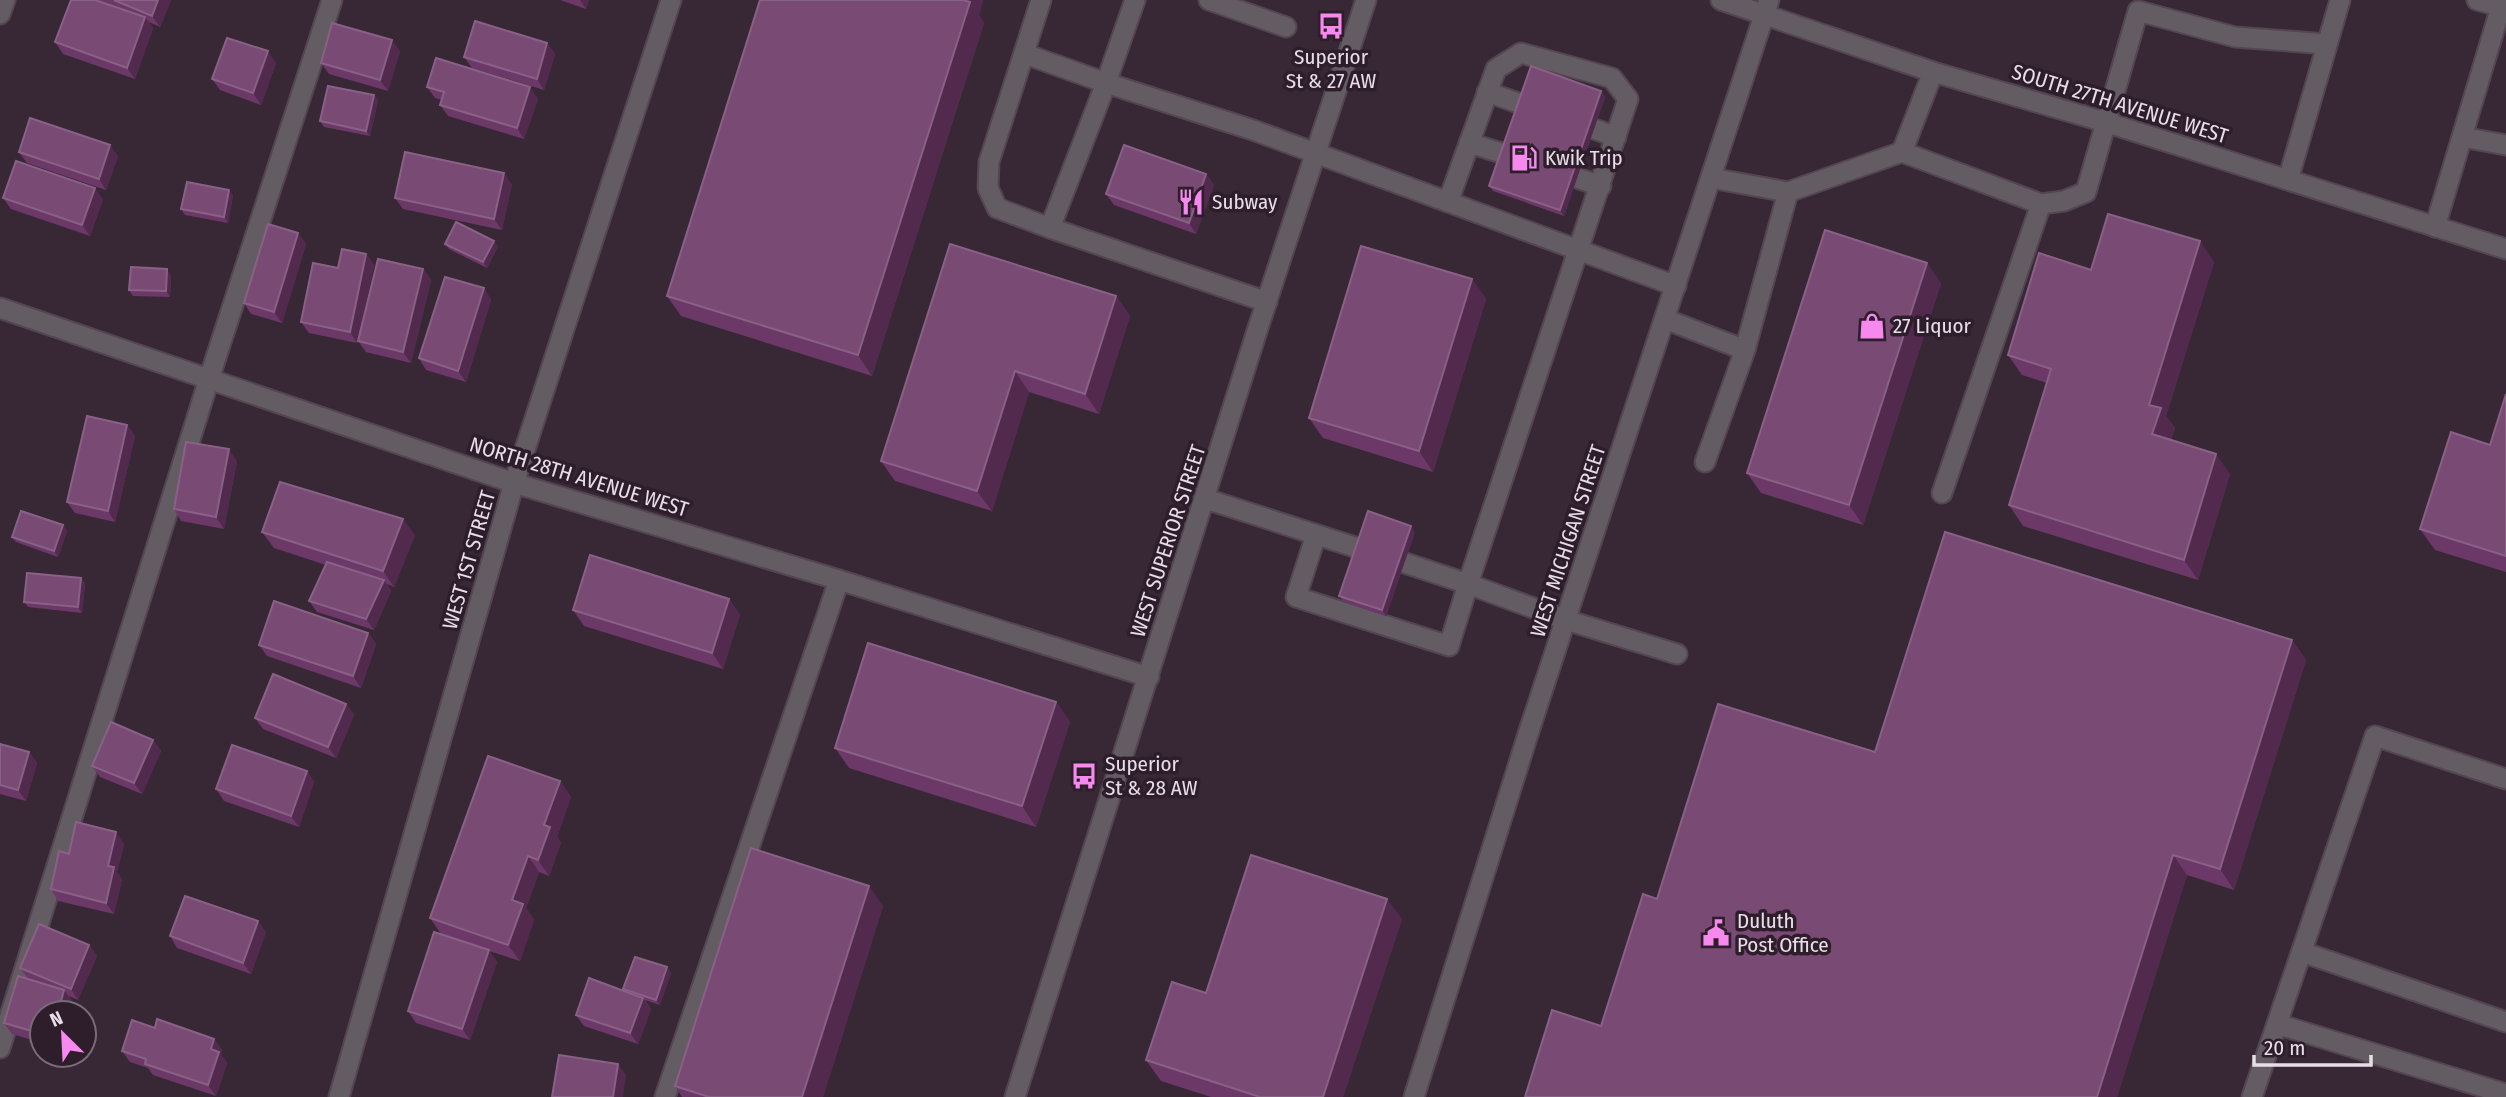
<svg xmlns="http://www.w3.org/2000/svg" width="2506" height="1097" font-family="'Fira Sans Condensed',sans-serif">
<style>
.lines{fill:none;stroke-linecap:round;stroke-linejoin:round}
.service-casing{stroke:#544552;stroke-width:23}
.minor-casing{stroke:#544552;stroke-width:23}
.tertiary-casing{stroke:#544552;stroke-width:23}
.service{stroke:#645c63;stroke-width:19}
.minor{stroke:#645c63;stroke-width:19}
.tertiary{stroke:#645c63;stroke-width:19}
.wall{fill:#6b3867}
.shaded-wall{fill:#512a4d}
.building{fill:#784a74;stroke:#8a6186;stroke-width:2}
.labels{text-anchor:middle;stroke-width:7;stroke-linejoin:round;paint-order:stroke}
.poi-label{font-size:21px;fill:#e9dee7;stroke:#2e1e2c;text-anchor:start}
.street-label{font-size:21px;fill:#e9dee7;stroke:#2e1e2c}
</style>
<rect width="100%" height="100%" fill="#382836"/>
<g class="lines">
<g class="service-casing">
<g id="service">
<path d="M1041,0l-52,162 -1,26 9,20 53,20"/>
<path d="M1135,0l-29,83 -56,145 217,74"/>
<path d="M1209,0l77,27"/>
<path d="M2477,0l29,8"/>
<path d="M1025,54l81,29 147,47 423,156"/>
<path d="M1487,92l37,13"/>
<path d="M1589,127l27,10"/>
<path d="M2462,137l44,8"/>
<path d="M1469,143l39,12"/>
<path d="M1902,152l139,52 -99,289"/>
<path d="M1574,177l27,9"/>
<path d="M1711,178l77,14 114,-40 31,-80"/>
<path d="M2288,180l52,-180"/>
<path d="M1448,202l48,-133 25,-16 91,25 16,21 -160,485 98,36 111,34"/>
<path d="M2041,204l23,-3 22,-9 52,-181 97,26 92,7"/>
<path d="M2435,227l68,-227"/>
<path d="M1665,319l80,31 -40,112"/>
<path d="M1745,350l43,-158"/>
<path d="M1206,499l155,50"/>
<path d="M1316,535l-20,62 153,49 19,-62 -66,-22"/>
<path d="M2302,952l204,70"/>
<path d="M2277,1024l229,70"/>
<path d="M0,1048l209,-669 123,-379"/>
<path d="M665,1097l174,-517"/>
<path d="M2252,1097l123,-361 131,43"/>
</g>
</g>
<g class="minor-casing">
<g id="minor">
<path d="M0,14l5,-14"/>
<path d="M0,308l514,175 312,93 323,101"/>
<path d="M339,1097l175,-614 157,-483"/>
</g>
</g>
<g class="tertiary-casing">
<g id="tertiary">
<path d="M1721,0l212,72 172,50 401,127"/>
<path d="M1015,1097l242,-766 109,-331"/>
<path d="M1414,1097l116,-369 239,-728"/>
</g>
</g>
<use href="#service" class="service"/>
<use href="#minor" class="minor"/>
<use href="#tertiary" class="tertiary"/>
</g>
<g class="wall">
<path d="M71,0h100l-11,27 -11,-5 4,6 -18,51 -72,-25 -8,-12z"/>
<path d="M560,0h29l-3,9z"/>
<path d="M760,0h223l-4,15 5,8 -112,353 -191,-60 -14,-20z"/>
<path d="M547,43l8,11 -11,36 -72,-22 -8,-11z"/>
<path d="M400,51l-12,40 -59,-17 -8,-11z"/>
<path d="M276,63l-15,42 -41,-15 -8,-11z"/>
<path d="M427,87l111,12 -14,40 -76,-23 -8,-11 2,-5 -7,-2z"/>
<path d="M1601,91l4,6 -41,119 -71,-25 -4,-5z"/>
<path d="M374,95l4,6 -8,35 -46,-9 -4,-6z"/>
<path d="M19,152l99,4 -12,34 -79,-27z"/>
<path d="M1206,174l8,11 -18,49 -82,-29 -8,-11z"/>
<path d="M512,184l-10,46 -99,-21 -8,-11z"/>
<path d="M233,195l-5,28 -43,-8 -4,-6z"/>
<path d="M3,198l100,1 -13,37 -79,-27z"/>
<path d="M298,233l8,11 -24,79 -31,-9 -7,-11z"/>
<path d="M445,244l53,2 -11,22 -38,-19z"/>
<path d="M366,254l8,11 -17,78 -48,-10 -8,-11 37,-54z"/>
<path d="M2214,262l-48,154 9,12 -4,12 59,34 -32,106 -175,-54 -14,-21 38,-122 -25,-8 -14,-20 83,-85z"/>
<path d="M423,269l8,11 -20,83 -45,-11 -8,-11z"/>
<path d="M171,275l-1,22 -37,-1 -4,-6z"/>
<path d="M1472,279l14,20 -53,173 -110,-34 -14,-20z"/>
<path d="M1941,283l-78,242 -102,-32 -14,-20z"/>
<path d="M484,288l7,12 -25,82 -40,-12 -7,-12z"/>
<path d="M1116,296l14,20 -31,98 -70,-22 -37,119 -97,-30 -14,-20z"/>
<path d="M2506,394v178l-71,-22 -15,-21 70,-84z"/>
<path d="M127,425l8,11 -20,86 -40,-9 -8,-11z"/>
<path d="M237,461l-13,68 -43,-8 -7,-12z"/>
<path d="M63,525l4,6 -9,26 -42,-15 -4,-5z"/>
<path d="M262,532l153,3 -21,52 -7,-3 4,7 -17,39 -57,-18 -8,-11 17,-36 -52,-17z"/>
<path d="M1415,532l-29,84 -42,-14 -5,-6z"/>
<path d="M81,578l4,6 -3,29 -54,-6 -4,-5z"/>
<path d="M729,599l11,16 -17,54 -139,-43 -11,-16z"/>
<path d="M368,633l8,11 -15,44 -94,-32 -8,-11z"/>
<path d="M2292,640l14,20 -72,230 -47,-15 -70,222h-592l76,-71 56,-127 218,-147z"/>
<path d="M1056,702l14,20 -34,105 -187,-59 -14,-20z"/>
<path d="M346,704l8,11 -18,43 -73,-29 -8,-11z"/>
<path d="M153,740l8,11 -19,43 -42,-17 -8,-11z"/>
<path d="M0,744l29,8 8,11 -11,38 -26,-7z"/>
<path d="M307,771l7,11 -15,45 -75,-26 -8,-12z"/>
<path d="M560,781l11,16 -14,40 4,6 -12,33 -10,-4 -13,36 8,12 -14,41 -31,-10 8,11 -27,78 -54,-17 -8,-12 75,-63 -42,-14 -11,-16z"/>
<path d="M124,844l-7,28 5,7 -8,35 -56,-13 -7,-12 18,-35z"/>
<path d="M883,906l-60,191h-141l-7,-11z"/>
<path d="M1402,919l-59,178h-132l-50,-16 -15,-21 60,-67z"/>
<path d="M266,932l-15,42 -74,-26 -7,-12z"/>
<path d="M89,945l8,11 -19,44 -9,-4 3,5 -3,12h-27v30l-30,-9 -8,-11 24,-44 -8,-11z"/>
<path d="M667,967l4,6 -11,32 -15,-5 6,9 -13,35 -54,-18 -8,-11 49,-24 -2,-2z"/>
<path d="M155,1028l59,11 8,11 -1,5 6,8 -11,33 -63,-21 -5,-7 -18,-6 -8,-11z"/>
</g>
<g class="shaded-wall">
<path d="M158,0h13l-11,27 -8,-11z"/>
<path d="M580,0h9l-3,9z"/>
<path d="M963,0h20l-4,15 5,8 -112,353 -14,-21z"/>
<path d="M145,17l8,11 -18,51 -8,-11z"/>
<path d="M392,40l8,11 -12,40 -8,-11z"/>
<path d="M547,43l8,11 -11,36 -7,-11z"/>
<path d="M268,51l8,12 -15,42 -8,-12z"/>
<path d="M530,87l8,12 -14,40 -7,-11z"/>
<path d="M1601,91l4,6 -41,119 -4,-6z"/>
<path d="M374,95l4,6 -8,35 -4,-5z"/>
<path d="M110,145l8,11 -12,34 -7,-11z"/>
<path d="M504,173l8,11 -10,46 -8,-11z"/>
<path d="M1206,174l8,11 -18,49 -7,-11z"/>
<path d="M95,188l8,11 -13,37 -8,-11z"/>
<path d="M229,190l4,5 -5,28 -4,-6z"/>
<path d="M298,233l8,11 -24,79 -8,-11z"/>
<path d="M494,241l4,5 -11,22 -4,-6z"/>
<path d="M2200,241l14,21 -48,154 9,12 -9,27 -14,-21 -3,-29z"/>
<path d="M366,254l8,11 -17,78 -7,-11z"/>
<path d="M1927,263l14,20 -78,242 -14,-20z"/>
<path d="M167,269l4,6 -1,22 -4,-6z"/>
<path d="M423,269l8,11 -20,83 -8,-11z"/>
<path d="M1472,279l14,20 -53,173 -14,-21z"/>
<path d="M484,288l7,12 -25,82 -8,-11z"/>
<path d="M1116,296l14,20 -31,98 -14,-20z"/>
<path d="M1015,371l14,21 -37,119 -15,-20z"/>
<path d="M127,425l8,11 -20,86 -7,-11z"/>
<path d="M229,449l8,12 -13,68 -8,-12z"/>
<path d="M2216,454l14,20 -32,106 -14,-20z"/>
<path d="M403,519l12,16 -21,52 -11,-16z"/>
<path d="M63,525l4,6 -9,26 -4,-6z"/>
<path d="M1411,526l4,6 -29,84 -4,-6z"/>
<path d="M81,578l4,6 -3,29 -4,-6z"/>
<path d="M384,580l7,11 -17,39 -8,-11z"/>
<path d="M729,599l11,16 -17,54 -11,-16z"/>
<path d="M368,633l8,11 -15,44 -8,-12z"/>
<path d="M2292,640l14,20 -72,230 -14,-21z"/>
<path d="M1056,702l14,20 -34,105 -14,-21z"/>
<path d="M346,704l8,11 -18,43 -8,-11z"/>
<path d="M153,740l8,11 -19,43 -8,-11z"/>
<path d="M29,752l8,11 -11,38 -8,-11z"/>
<path d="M307,771l7,11 -15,45 -8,-11z"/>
<path d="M560,781l11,16 -14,40 4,6 -12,33 -11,-16 6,-35z"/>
<path d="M116,832l8,12 -7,28 5,7 -8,35 -8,-11 2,-37z"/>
<path d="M2173,855l14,20 -70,222h-20z"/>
<path d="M528,856l11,16 -13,36 8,12 -14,41 -12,-16 4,-45z"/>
<path d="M869,886l14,20 -60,191h-21z"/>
<path d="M1387,899l15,20 -59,178h-20z"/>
<path d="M258,921l8,11 -15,42 -8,-11z"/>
<path d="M89,945l8,11 -19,44 -7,-11z"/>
<path d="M489,950l8,12 -27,78 -8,-11z"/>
<path d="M667,967l4,6 -11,32 -4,-5z"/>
<path d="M64,990l8,11 -3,12h-11z"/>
<path d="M643,998l8,11 -13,35 -8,-11z"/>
<path d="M214,1039l8,11 -1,5 6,8 -11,33 -8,-11 3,-36z"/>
<path d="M618,1064l8,11 -3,22h-10z"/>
</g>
<g class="building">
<path d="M71,0h24l50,17 -18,51 -72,-26z"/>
<path d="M114,0h44l-6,16z"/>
<path d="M760,0h203l7,2 -112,353 -191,-59z"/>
<path d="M475,21l72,22 -10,36 -73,-22z"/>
<path d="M332,23l60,17 -12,40 -59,-17z"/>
<path d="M227,38l41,13 -15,42 -41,-14z"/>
<path d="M436,58l94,29 -13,41 -77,-23 4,-13 -17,-5z"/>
<path d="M1531,66l70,25 -41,119 -71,-24z"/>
<path d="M328,86l46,9 -8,36 -46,-10z"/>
<path d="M30,118l80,27 -11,34 -80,-27z"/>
<path d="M1124,145l82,29 -17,49 -83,-29z"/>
<path d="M405,152l99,21 -10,46 -99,-21z"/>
<path d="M16,161l79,27 -13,37 -79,-27z"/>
<path d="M187,182l42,8 -5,27 -43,-8z"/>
<path d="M2108,214l92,27 -51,164 12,3 -9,26 64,20 -32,106 -175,-55 42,-136 -43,-14 31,-102 52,17z"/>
<path d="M456,222l38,19 -11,21 -38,-18z"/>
<path d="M268,224l30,9 -24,79 -30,-9z"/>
<path d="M1825,230l102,33 -78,242 -102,-32z"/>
<path d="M950,244l166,52 -31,98 -70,-23 -38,120 -96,-30z"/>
<path d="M1361,246l111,33 -53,172 -110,-33z"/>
<path d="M342,249l24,5 -16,78 -49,-10 12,-59 25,5z"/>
<path d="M378,259l45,10 -20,83 -45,-11z"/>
<path d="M131,267l36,2 -1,22 -37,-1z"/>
<path d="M445,277l39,11 -26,83 -39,-13z"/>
<path d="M2506,394v162l-86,-27 31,-97 39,13z"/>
<path d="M87,416l40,9 -19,86 -41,-9z"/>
<path d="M186,442l43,7 -13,68 -42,-8z"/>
<path d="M280,482l123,37 -20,52 -121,-39z"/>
<path d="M21,511l42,14 -9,26 -42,-14z"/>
<path d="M1368,511l43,15 -29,84 -43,-14z"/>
<path d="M1945,532l347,108 -72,229 -47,-14 -76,242h-572l27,-87 49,16 42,-132 14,5 61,-195 157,48z"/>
<path d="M590,555l139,44 -17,54 -139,-43z"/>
<path d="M327,562l57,18 -18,39 -57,-18z"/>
<path d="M27,573l54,5 -3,29 -54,-5z"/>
<path d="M274,601l94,32 -15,43 -94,-31z"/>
<path d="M868,643l188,59 -34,104 -187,-58z"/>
<path d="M273,674l73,30 -18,43 -73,-29z"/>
<path d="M111,722l42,18 -19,43 -42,-17z"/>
<path d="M0,744l29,8 -11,38 -18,-5z"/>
<path d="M232,745l75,26 -16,45 -75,-27z"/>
<path d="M488,756l72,25 -16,44 6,2 -12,33 -10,-4 -16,44 11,4 -15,41 -78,-27z"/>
<path d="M76,822l40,10 -8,34 6,1 -8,36 -55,-14 8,-38 10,3z"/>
<path d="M751,848l118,38 -67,211h-93l-34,-11z"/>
<path d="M1251,855l136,44 -64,198h-63l-114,-37 26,-78 34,11z"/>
<path d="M185,896l73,25 -15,42 -73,-27z"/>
<path d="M39,924l50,21 -18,44 -51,-21z"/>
<path d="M434,932l55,18 -27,79 -54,-18z"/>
<path d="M635,957l32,10 -11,33 -33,-11z"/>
<path d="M18,976l46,14 -6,23h-16v21l-38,-11z"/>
<path d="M589,978l54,20 -13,35 -54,-18z"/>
<path d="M157,1019l57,20 -3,10 8,3 -11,33 -63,-21 1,-5 -24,-8 10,-31 23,8z"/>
<path d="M559,1055l59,9 -5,33h-61z"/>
</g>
<defs>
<g id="bus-bare" transform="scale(2.1)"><path d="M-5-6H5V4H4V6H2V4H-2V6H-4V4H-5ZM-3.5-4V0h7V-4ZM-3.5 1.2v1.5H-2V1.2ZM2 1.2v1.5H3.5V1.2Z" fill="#f689ed" stroke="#2e1e2c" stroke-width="2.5" paint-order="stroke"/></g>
<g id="fuel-bare" transform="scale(2.1)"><path d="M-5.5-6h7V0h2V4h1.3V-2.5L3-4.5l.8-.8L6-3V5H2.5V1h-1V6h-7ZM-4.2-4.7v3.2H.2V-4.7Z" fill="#f689ed" stroke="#2e1e2c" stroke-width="2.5" paint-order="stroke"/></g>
<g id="restaurant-bare" transform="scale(2.1)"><path d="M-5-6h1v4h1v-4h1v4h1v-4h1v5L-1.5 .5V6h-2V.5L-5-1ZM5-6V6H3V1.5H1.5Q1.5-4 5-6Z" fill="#f689ed" stroke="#2e1e2c" stroke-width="2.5" paint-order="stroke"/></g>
<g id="shop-bare" transform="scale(2.1)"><path d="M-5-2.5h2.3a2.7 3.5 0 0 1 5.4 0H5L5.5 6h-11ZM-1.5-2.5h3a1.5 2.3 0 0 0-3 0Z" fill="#f689ed" stroke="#2e1e2c" stroke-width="2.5" paint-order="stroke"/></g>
<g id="civic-bare" transform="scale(2.1)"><path d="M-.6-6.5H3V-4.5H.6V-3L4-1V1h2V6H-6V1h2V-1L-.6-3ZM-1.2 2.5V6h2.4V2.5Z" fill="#f689ed" stroke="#2e1e2c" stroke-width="2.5" paint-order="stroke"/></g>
</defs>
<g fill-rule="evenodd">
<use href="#bus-bare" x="1331" y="26"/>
<use href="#fuel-bare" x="1524" y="158"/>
<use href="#restaurant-bare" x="1191" y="202"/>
<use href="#shop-bare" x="1872" y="326"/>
<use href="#bus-bare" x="1084" y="776"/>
<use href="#civic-bare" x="1716" y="933"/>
</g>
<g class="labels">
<g class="poi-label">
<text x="1331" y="64" text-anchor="middle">Superior<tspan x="1331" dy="24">St &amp; 27 AW</tspan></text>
<text x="1545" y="165">Kwik Trip</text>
<text x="1212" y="209">Subway</text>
<text x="1893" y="333">27 Liquor</text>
<text x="1105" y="771">Superior<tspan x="1105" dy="24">St &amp; 28 AW</tspan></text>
<text x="1737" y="928">Duluth<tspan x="1737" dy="24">Post Office</tspan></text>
</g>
<g class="street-label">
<text transform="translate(2120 104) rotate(17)" y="7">SOUTH 27TH AVENUE WEST</text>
<text transform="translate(579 477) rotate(17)" y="7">NORTH 28TH AVENUE WEST</text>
<text transform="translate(1168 541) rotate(-72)" y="7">WEST SUPERIOR STREET</text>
<text transform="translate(1568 541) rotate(-72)" y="7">WEST MICHIGAN STREET</text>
<text transform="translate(469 560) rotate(-74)" y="7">WEST 1ST STREET</text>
</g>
</g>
<g transform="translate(63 1034) rotate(336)"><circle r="33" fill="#2e1e2c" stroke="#796b77" stroke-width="2"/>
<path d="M0-5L12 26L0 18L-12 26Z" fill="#f689ed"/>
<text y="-10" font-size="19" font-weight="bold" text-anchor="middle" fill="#e9dee7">N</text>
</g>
<path d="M2254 1055v10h117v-10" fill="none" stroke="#e9dee7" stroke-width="3.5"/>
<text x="2264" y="1055" font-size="21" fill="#e9dee7" stroke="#2e1e2c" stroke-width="5" paint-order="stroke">20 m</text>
</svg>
